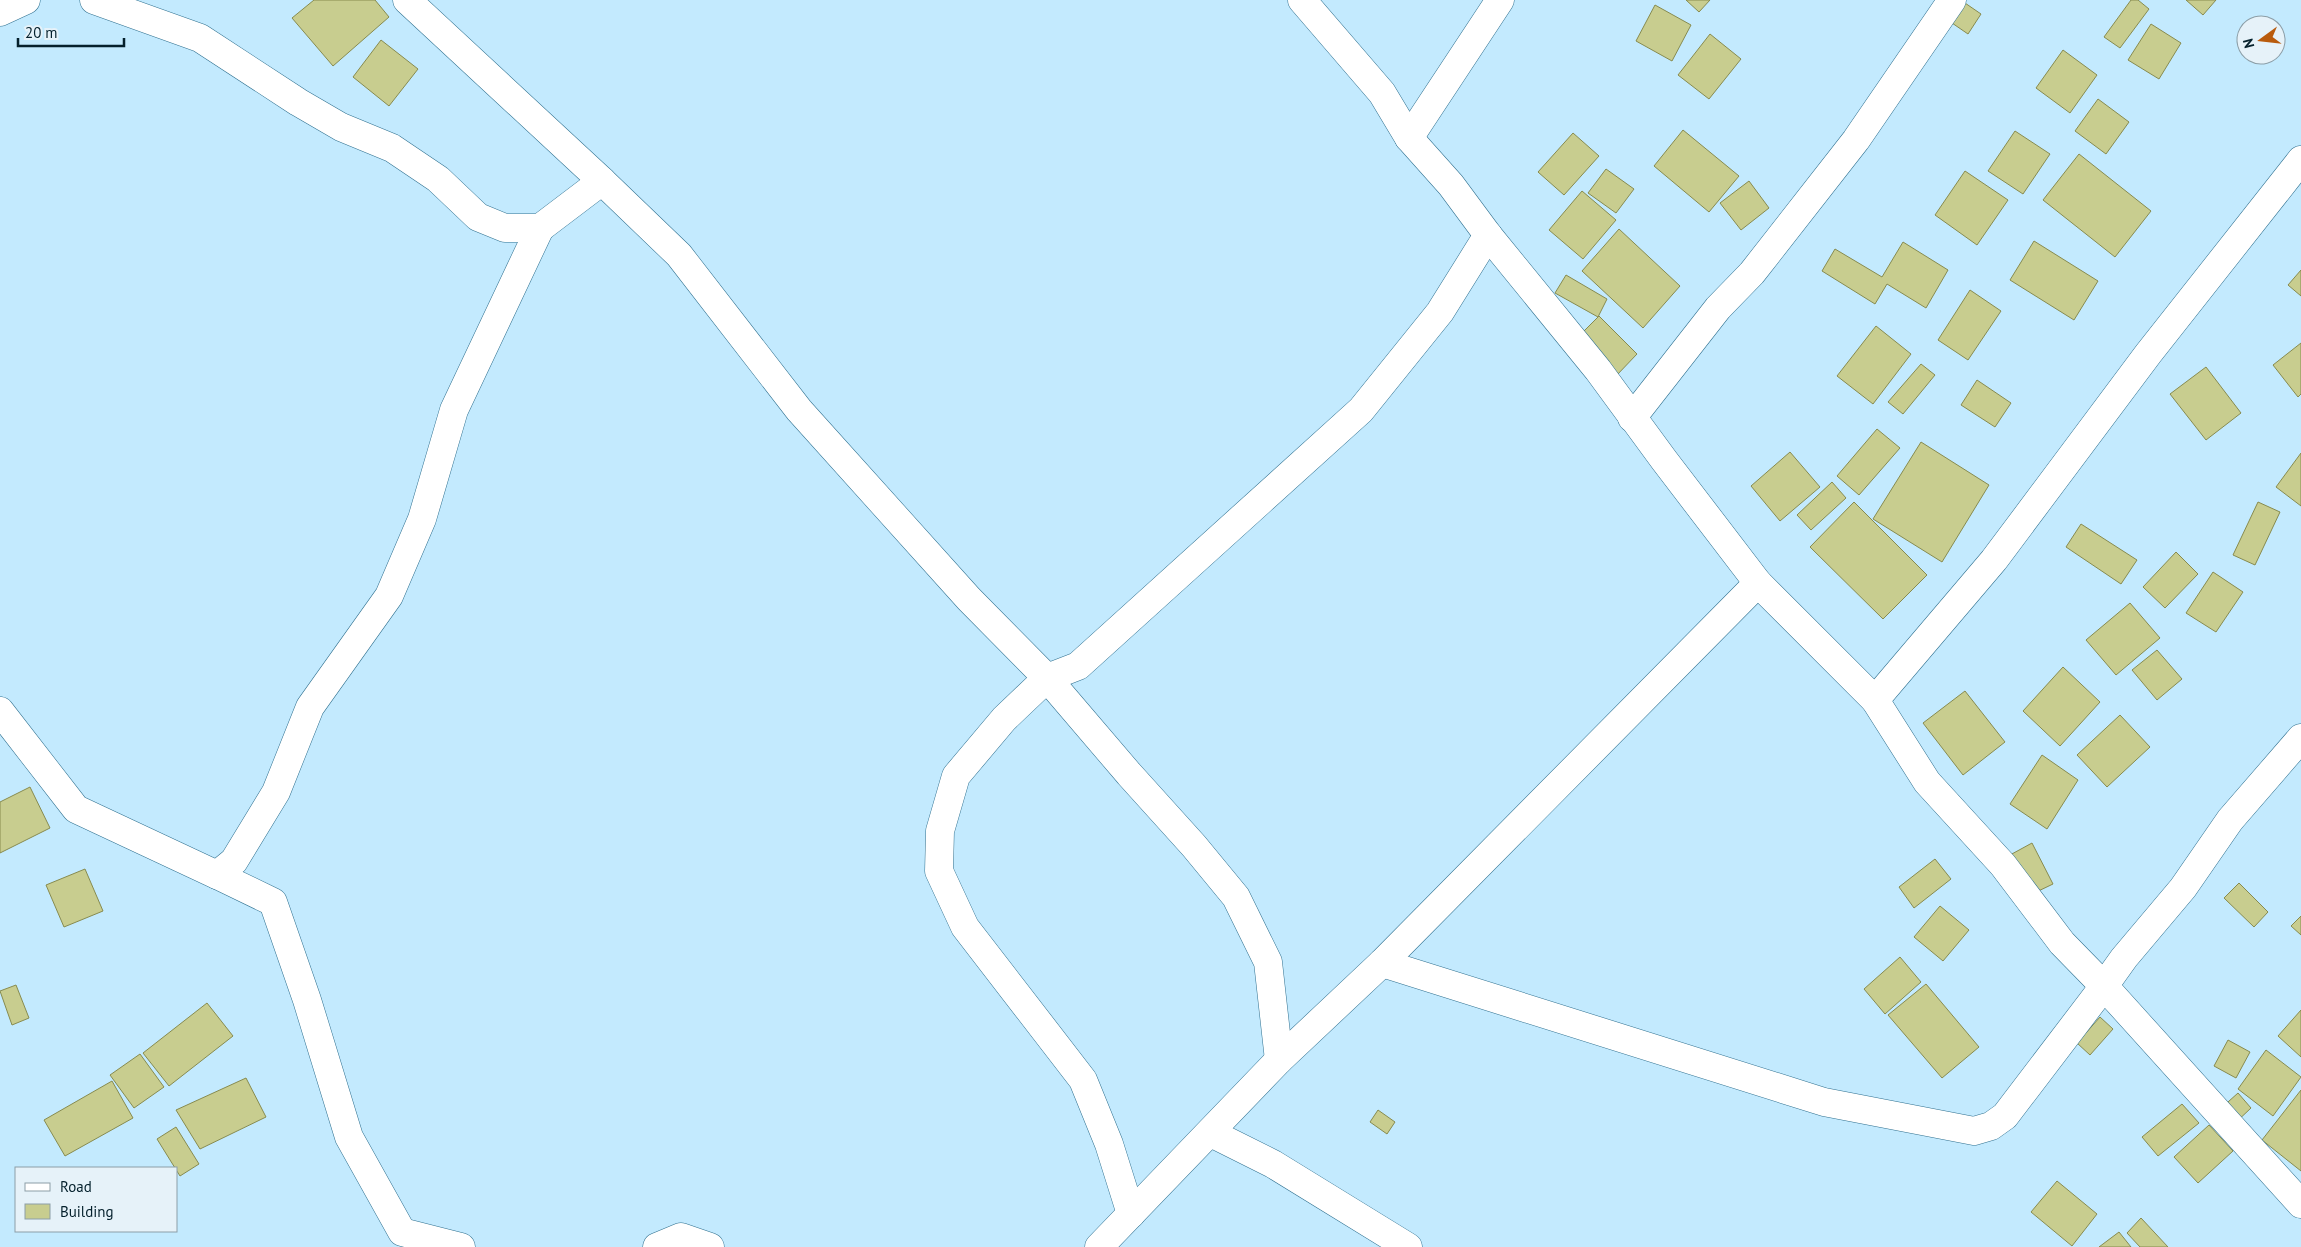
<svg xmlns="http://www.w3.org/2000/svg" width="2301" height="1247" font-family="'PT Sans',sans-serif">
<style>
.building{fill:#c8cd8f;stroke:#878b4f}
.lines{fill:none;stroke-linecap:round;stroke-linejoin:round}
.minor-casing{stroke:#307190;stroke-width:29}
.minor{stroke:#fff;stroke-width:28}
</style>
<rect width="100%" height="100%" fill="#c3eafe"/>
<g class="building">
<path d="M314,0h61l14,17 -56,49 -41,-48z"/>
<path d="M1686,0h24l-11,12z"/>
<path d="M2131,0h7l11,9 -29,39 -16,-11z"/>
<path d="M2186,0h30l-13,15z"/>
<path d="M1965,3l16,11 -13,20 -16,-11z"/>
<path d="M1655,5l36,20 -19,36 -36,-20z"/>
<path d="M2151,24l30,19 -22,36 -31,-19z"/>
<path d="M1710,34l31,25 -32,40 -31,-24z"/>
<path d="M381,40l37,29 -29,37 -36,-29z"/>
<path d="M2063,50l34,25 -27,38 -34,-25z"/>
<path d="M2098,99l31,23 -23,32 -31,-23z"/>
<path d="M1683,130l56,46 -30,36 -55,-46z"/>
<path d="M2015,131l35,23 -27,40 -35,-23z"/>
<path d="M1573,133l26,23 -35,39 -26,-23z"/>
<path d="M2079,154l72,57 -36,46 -72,-57z"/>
<path d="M1606,169l28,20 -18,24 -28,-20z"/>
<path d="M1965,171l43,29 -31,45 -42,-30z"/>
<path d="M1749,181l20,27 -28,22 -21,-27z"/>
<path d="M1582,191l34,29 -33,39 -34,-29z"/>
<path d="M1619,229l61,57 -37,42 -61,-57z"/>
<path d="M2034,241l64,40 -24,39 -64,-40z"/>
<path d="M1903,242l45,28 -22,38 -39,-24 -12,20 -53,-33 13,-22 47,28z"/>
<path d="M2301,270v26l-13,-11z"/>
<path d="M1566,275l41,24 -9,18 -43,-24z"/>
<path d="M1970,290l31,21 -33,49 -30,-20z"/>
<path d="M1599,316l38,38 -21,22 -39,-38z"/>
<path d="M1876,326l35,28 -38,50 -36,-28z"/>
<path d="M2301,343v51l-3,3 -25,-32z"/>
<path d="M1921,364l14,11 -32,39 -15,-12z"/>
<path d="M2206,367l35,46 -35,27 -36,-46z"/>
<path d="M1977,380l34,23 -16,24 -34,-22z"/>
<path d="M1877,429l23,19 -41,47 -22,-19z"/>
<path d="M1921,442l68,43 -47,77 -69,-43z"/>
<path d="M1790,452l30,35 -40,34 -29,-35z"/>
<path d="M2301,453v53l-25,-19z"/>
<path d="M1832,482l14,16 -35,32 -14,-15z"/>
<path d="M1854,502l73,73 -44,44 -73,-72z"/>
<path d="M2258,502l22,10 -25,53 -22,-10z"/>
<path d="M2081,524l56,36 -16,24 -55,-37z"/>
<path d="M2176,552l22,22 -33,34 -22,-21z"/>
<path d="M2213,572l30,20 -27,40 -30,-19z"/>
<path d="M2130,603l30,35 -44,37 -30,-35z"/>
<path d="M2157,650l25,29 -25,21 -25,-30z"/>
<path d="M2063,667l37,35 -40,44 -37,-35z"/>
<path d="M1965,691l40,51 -42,33 -40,-52z"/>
<path d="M2120,715l30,32 -43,40 -30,-32z"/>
<path d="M2042,755l36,25 -31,49 -37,-25z"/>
<path d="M30,787l20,41 -50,25v-51z"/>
<path d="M2032,843l21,41 -23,11 -20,-40z"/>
<path d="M1935,859l16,20 -37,29 -15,-21z"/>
<path d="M85,869l18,42 -39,16 -18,-42z"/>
<path d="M2239,883l29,29 -14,15 -30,-29z"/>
<path d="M1940,906l29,24 -26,31 -29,-24z"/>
<path d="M2301,916v19l-10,-9z"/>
<path d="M1900,957l21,25 -36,32 -21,-25z"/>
<path d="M1926,984l53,63 -37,31 -54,-63z"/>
<path d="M16,985l13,33 -17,7 -12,-34z"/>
<path d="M207,1003l26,33 -64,50 -26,-33z"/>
<path d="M2301,1010v47l-23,-21z"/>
<path d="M2100,1017l13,12 -23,26 -13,-12z"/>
<path d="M2228,1040l22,12 -14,26 -22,-12z"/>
<path d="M2266,1050l35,27 -28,39 -35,-27z"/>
<path d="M140,1054l24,33 -30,21 -24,-33z"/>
<path d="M246,1078l20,39 -66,32 -24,-39z"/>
<path d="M112,1081l21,37 -68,38 -21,-36z"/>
<path d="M2301,1090v81l-39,-31z"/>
<path d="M2238,1093l13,15 -18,17 -14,-15z"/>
<path d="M2182,1104l17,19 -41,33 -16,-19z"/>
<path d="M1378,1110l17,12 -8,12 -17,-12z"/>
<path d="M2209,1125l24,26 -35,32 -24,-26z"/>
<path d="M176,1127l23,37 -19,12 -23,-37z"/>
<path d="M2057,1181l40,33 -25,32 -41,-34z"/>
<path d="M2141,1218l27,29h-28l-13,-14z"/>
<path d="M2119,1232l12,15h-32z"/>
</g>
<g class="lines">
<g class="minor-casing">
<g id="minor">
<path d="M94,0l106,38 98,64 43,25 51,21 46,31 40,38 27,11h35l62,-47 77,74 120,155 170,189 78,79 82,96 65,72 42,51 32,65 11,98"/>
<path d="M407,0l195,181"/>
<path d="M1302,0l80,93 27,45 42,47 37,50 110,135 66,90 94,123 117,117 52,82 76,83 59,78 42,43 20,-28 59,-70 47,-68 71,-82"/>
<path d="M0,12l26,-12"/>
<path d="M1409,138l91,-138"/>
<path d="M1632,418l86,-110 34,-35 104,-133 96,-140"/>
<path d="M1875,700l119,-140 154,-206 153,-194"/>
<path d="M0,711l76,98 141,66 17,-14 42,-69 34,-85 79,-111 33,-77 32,-109 86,-182"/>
<path d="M217,875l56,27 34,98 42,137 53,95 59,15"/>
<path d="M1382,963l442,139 150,29 17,-5 14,-10 99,-130 197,218"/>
<path d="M1211,1133l62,31 135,83"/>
<path d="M1131,1214l-22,-70 -26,-64 -118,-153 -26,-56 1,-40 16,-55 48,-57 43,-41 31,-12 283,-256 79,-98 48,-77"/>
<path d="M657,1247l24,-10 29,10"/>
<path d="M1099,1247l180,-187 103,-97 376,-380"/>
</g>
</g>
<use href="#minor" class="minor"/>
</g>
<rect x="15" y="1167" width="162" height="65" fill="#e6f2f9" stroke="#8c9ea7"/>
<rect x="25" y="1183" width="25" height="8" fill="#ffffff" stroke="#8c9ea7"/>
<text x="60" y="1192" font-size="15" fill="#04202c">Road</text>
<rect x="25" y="1204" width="25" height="15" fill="#c8cd8f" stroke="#8c9ea7"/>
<text x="60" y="1217" font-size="15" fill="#04202c">Building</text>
<g transform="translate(2261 40) rotate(255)"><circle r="24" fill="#e6f2f9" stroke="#8c9ea7"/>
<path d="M0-4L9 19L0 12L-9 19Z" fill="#b95b0d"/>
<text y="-8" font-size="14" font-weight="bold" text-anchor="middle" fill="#04202c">N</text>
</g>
<path d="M18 38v8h106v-8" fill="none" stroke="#04202c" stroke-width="2.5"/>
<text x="25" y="38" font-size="15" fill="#04202c" stroke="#e6f2f9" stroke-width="4" paint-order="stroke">20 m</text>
</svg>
